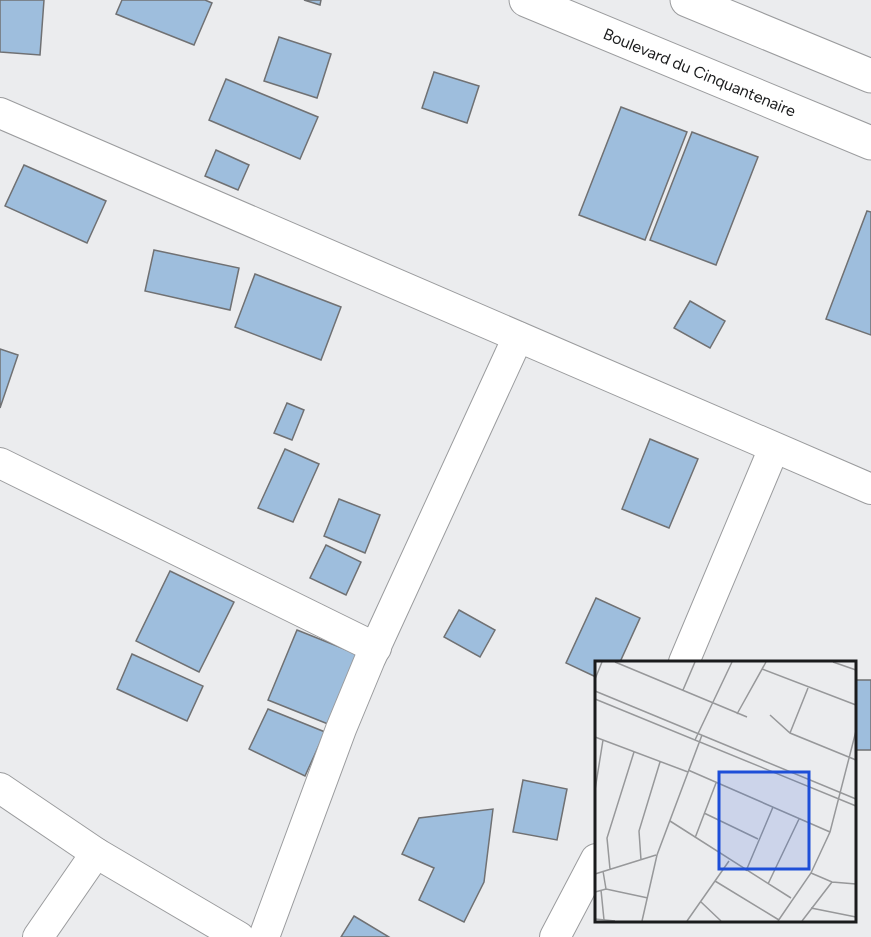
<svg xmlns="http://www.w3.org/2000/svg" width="871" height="937" font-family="Figtree,sans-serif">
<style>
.building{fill:#9ebedd;stroke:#707173;stroke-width:1.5}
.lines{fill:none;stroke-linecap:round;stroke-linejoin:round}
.street-casing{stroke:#9b9c9e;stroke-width:32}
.secondary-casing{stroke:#9b9c9e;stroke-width:35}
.street{stroke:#fff;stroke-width:30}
.secondary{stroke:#fff;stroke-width:33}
.labels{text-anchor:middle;stroke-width:5;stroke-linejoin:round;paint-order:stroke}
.street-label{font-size:16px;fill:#1a1b1c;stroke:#f8fafb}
.inset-road{fill:none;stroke:#97989a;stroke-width:1.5}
.view{fill:#1d4ed8;fill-opacity:0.15;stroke:#1d4ed8;stroke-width:3}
.inset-edge{fill:none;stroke:#1a1b1c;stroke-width:3}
</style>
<rect width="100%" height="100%" fill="#ebecee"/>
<g class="building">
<path d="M0,0h44l-4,55 -40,-3z"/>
<path d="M122,0h83l7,3 -18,42 -78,-31z"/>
<path d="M304,0h17l-1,5z"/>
<path d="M279,37l52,17 -14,44 -53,-17z"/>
<path d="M434,72l45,14 -12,37 -45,-15z"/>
<path d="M226,79l92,38 -18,42 -91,-39z"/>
<path d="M621,107l66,25 -42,108 -66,-25z"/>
<path d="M692,132l66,25 -42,108 -66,-25z"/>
<path d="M216,150l33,15 -11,25 -33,-14z"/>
<path d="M24,165l82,36 -19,42 -82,-37z"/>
<path d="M867,211l4,1v123l-45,-16z"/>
<path d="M154,250l85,18 -9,42 -85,-19z"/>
<path d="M255,274l86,33 -20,53 -86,-33z"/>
<path d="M690,301l35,20 -15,27 -36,-20z"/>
<path d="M0,349l18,6 -18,53z"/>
<path d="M287,403l17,7 -12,30 -18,-7z"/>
<path d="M650,439l48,20 -29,69 -47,-19z"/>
<path d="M285,449l34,15 -26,58 -35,-14z"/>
<path d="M339,499l41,16 -15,38 -41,-17z"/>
<path d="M326,545l35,17 -15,33 -36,-17z"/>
<path d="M170,571l64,31 -35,70 -63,-31z"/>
<path d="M596,598l44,20 -20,44h-24v15l-30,-14z"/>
<path d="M459,610l36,20 -15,27 -36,-20z"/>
<path d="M297,630l70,28 -29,70 -70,-28z"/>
<path d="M132,654l71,32 -16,35 -70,-32z"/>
<rect x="854" y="680" width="17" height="70"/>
<path d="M268,709l57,23 -20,44 -56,-27z"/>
<path d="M523,780l44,9 -10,51 -44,-8z"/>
<path d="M493,809l-9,73 -20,40 -45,-22 15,-32 -32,-14 17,-36z"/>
<path d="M354,916l35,21h-48z"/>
</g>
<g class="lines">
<g class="street-casing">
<g id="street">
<path d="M0,113l871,376"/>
<path d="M0,463l376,185"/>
<path d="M684,662l90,-214"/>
<path d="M0,788l96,65 143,84"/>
<path d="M38,937l58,-84"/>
<path d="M264,937l77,-208 29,-70 148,-322"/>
<path d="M555,937l41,-78"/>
</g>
</g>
<g class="secondary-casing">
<g id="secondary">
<path id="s1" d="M526,0l345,143"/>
<path d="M687,0l184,76"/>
</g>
</g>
<use href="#street" class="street"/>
<use href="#secondary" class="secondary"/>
</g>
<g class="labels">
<g class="street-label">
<text dy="6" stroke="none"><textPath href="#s1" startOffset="188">Boulevard du Cinquantenaire</textPath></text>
</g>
</g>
<g transform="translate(595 661)">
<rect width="261" height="261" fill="#ebecee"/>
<path class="inset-road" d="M20,1l132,55M238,1l23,8M167,8l94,36M0,18l7,-17M88,29l12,-28M0,30l261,108M0,38l261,107M142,53l29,-52M175,54l20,18 66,27M195,72l18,-45M0,76l93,35M100,79l37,-78M93,109l142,62M0,129l8,-50M109,152l54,26M75,160l121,77M100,177l21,-55M46,199l-2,-29 21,-69M15,208l-3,-31 27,-86M8,210l3,18M151,210l27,-64M216,212l21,9 24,2M0,213l61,-19M120,220l64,39M173,223l31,-65M6,229l3,30M0,231l11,-3 42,9M106,241l20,19M216,247l45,9M0,258l20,2M47,260l15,-66 45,-120M92,260l42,-60M183,260l33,-48 19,-41 26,-101M207,260l30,-39"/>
<path class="view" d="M124,111h90v97h-90z"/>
<rect width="261" height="261" class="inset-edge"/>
</g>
</svg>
